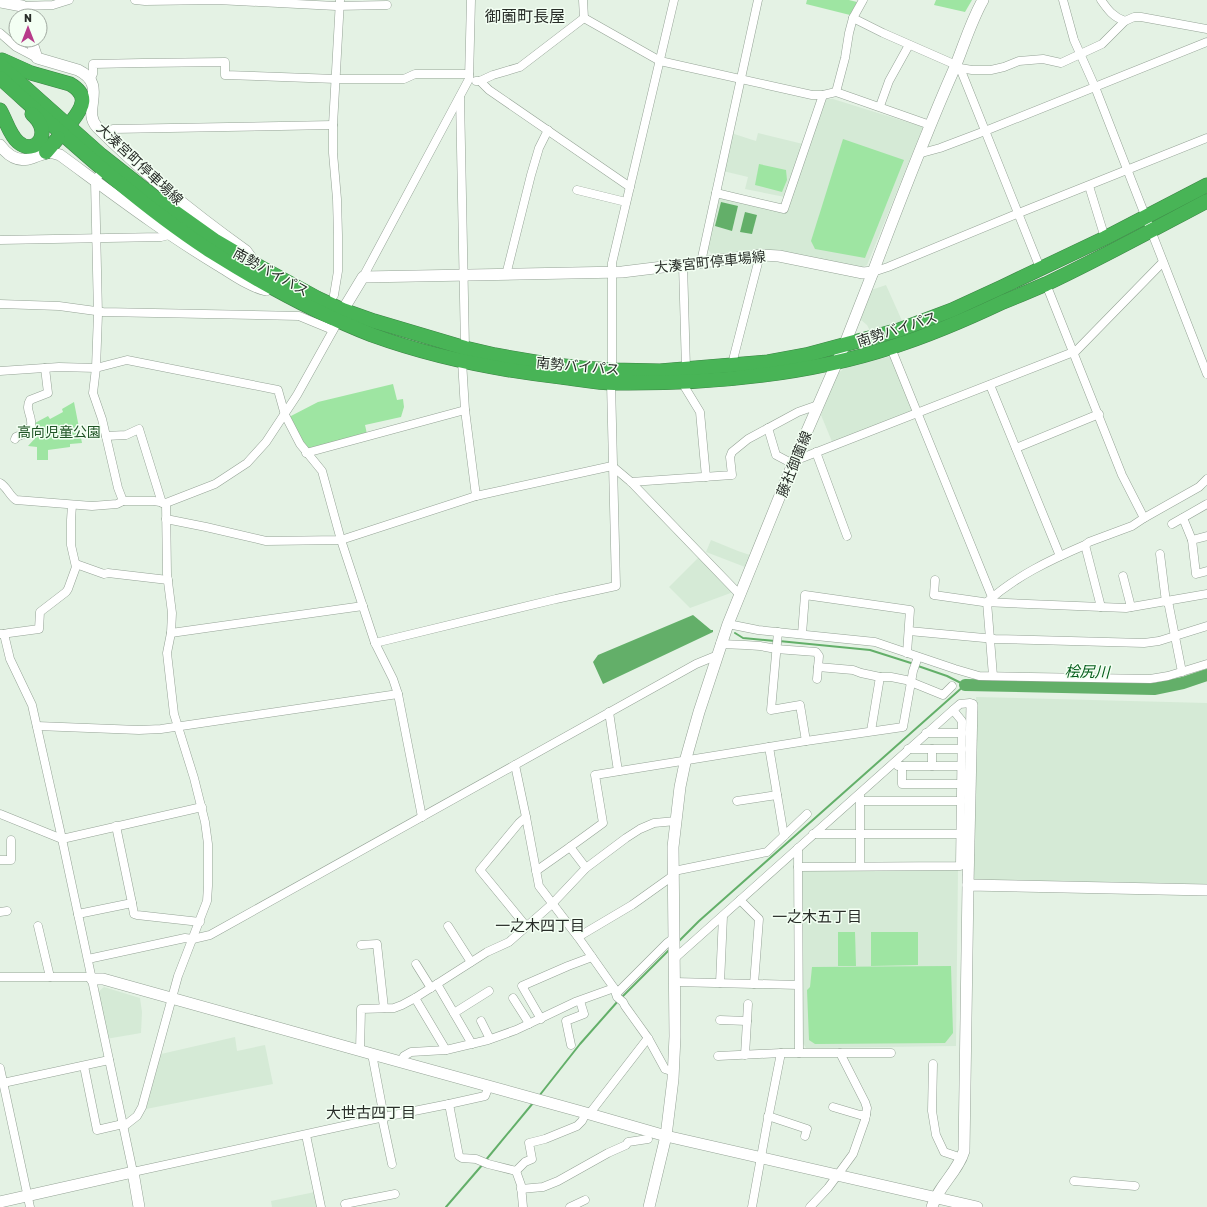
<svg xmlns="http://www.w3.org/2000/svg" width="1207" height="1207" font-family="Rubik,'Noto Sans JP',sans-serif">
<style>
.built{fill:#d5ead6}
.green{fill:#9ee5a2}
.water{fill:#63af69}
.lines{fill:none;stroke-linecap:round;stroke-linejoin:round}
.stream{stroke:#63af69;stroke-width:2}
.river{stroke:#63af69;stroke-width:12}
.street-casing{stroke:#95a396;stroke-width:9}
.secondary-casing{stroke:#95a396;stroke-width:12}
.highway-casing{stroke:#3d8546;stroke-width:15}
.street{stroke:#fff;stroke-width:8}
.secondary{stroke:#fff;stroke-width:11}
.highway{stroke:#48b456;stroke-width:14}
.labels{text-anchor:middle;stroke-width:3;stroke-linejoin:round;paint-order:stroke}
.street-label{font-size:14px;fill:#282d28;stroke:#f3fff3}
.park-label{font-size:14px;fill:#1f5425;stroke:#f3fff3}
.water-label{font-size:15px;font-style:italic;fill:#055d1b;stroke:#f3fff3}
.neighbourhood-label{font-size:15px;fill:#282d28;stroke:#f3fff3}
.quarter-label{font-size:16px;fill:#282d28;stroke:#f3fff3}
</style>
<rect width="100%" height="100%" fill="#e4f2e4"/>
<g class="built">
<path d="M823,99h10l90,28 -56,138 -5,2 -102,-17 -48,4 -5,-5 11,-50 3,-1 64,15z"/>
<path d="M731,133l25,8 2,-8 45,11 -18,53 -40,-8 3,-12 -25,-6z"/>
<path d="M886,285l17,38 -32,10 -4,-8 -7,-6 11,-29z"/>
<path d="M892,356l23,55 -82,33 -12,-29 16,-41 9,-7z"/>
<path d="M711,540l27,11 12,4 -5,12 -39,-15z"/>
<path d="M701,555l35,36 -46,17 -21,-21z"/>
<path d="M976,697l231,6v181l-234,-4z"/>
<path d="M801,870h157l-2,176 -150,2 -4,-6z"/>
<path d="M104,987l36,11 2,14 -1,21 -35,6 -9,-46z"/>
<path d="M235,1037l2,14 28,-6 8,39 -127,25 15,-55z"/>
<path d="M315,1192l3,15h-46l-1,-6z"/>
</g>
<g class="green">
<path d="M807,0h42l8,2 -7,13 -44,-11z"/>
<path d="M936,0h36l-7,12 -31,-7z"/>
<path d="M843,139l61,21 -39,98 -50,-9 -4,-8z"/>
<path d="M759,164l27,6 1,10 -5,12 -27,-7z"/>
<path d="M393,384l4,16 6,-1 1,8 -3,10 -36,8 2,9 -58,17 -4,-3 -16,-31 29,-15z"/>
<path d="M74,402l8,41 -12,1v3l-22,3v10h-11v-13l-9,-1 11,-12 -7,-6 3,-5 13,-7 2,3 13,-7 -1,-3z"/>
<path d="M838,932h17l1,34h-18z"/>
<path d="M871,932h47v33l-47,1z"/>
<path d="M951,966l2,67 -8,10 -130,1 -6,-4 -2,-50 3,-3 2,-20z"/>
</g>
<g class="water">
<path d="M721,202l17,4 -6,25 -17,-5z"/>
<path d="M745,212l12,3 -5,19 -12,-2z"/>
<path d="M693,615l18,15h2v2l-110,52 -10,-22 5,-7z"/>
</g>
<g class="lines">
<g class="stream">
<path d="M735,633l8,5 32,3"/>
<path d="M779,641l91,9 44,14"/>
<path d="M678,942l21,-21 266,-236 -18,-9 -29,-10"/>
<path d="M621,998l49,-49"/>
<path d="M539,1096l41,-52 38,-43"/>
<path d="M485,1161l48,-58"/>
<path d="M446,1207l37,-43"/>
</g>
<path class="river" d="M965,685l189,4 29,-6 24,-8"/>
<g class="street-casing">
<g id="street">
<path d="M135,0l10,1 72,-1 119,6 51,-1"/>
<path d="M583,0l1,18"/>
<path d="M1063,0l11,40 21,47 112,287"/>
<path d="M1101,0c7,10 12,17 24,21l9,-4h7l66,12"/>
<path d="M22,6l31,-1 16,-5"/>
<path d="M584,18l76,43 152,34h11l13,-3 94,33"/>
<path d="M853,18l30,15 73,32 4,3 80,200"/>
<path d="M0,33l16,14 21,11"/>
<path d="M960,68l12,2h19l13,-3 15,-6 24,-2 18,4 41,-19 23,-23"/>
<path d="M90,80l3,-6v-10l49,-1 83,-1v13l111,4h68l11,-5h54"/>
<path d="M476,81h4l13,-6 27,-8 64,-49"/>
<path d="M480,81l9,9 141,97"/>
<path d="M836,92l9,-34 4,-25 4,-15 10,-18"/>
<path d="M460,97l5,251"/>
<path d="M880,106l9,-25 20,-36"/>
<path d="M102,133l11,-4 220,-4"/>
<path d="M918,154l22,-6 45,-17 222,-89"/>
<path d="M99,175l-4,6 3,133 -2,54 -3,25 9,26 16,69 5,13"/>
<path d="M1089,186l16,52"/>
<path d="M577,190l49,12"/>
<path d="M716,193l68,16 39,-114"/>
<path d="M0,240l161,-3 8,-2"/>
<path d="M701,262l57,-262"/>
<path d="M683,264l3,105"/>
<path d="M873,272l15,-5 131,-54 188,-75"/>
<path d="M506,275l25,-100 8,-27 9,-18"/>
<path d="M363,277l106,-198 2,-79"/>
<path d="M1046,284l76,191 22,43"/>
<path d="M334,295l4,-24v-36l-1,-36 -4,-46v-28l7,-125"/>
<path d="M0,304l59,2 44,6 196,4 34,14"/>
<path d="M891,348l101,249"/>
<path d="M462,361l3,49 11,86"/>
<path d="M732,366l2,-10 26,-101"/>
<path d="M612,370v-107l62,-263"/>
<path d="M0,371l59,-4 37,1 31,-8 151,30 7,25 15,29 22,27 19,69 34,103 18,36 5,15 24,123"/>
<path d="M681,381l19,31 6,65"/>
<path d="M990,385l70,171"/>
<path d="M768,428l8,27 17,9"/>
<path d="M106,436l20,-1 13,-6 23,74"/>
<path d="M15,439l1,-2 7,-3 8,-8c2,-10 -7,-17 -1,-26l18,-7 -3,-25"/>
<path d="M1016,448l83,-34"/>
<path d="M816,452l31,84"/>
<path d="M306,453l159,-43"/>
<path d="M794,461l282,-110 87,-89"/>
<path d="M612,466l19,16 109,113"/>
<path d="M631,482l101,-7 -2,-18 2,-5 16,-13 50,-27 20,-7"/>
<path d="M0,483c7,4 9,12 16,17l76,6 25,-2 6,-3h31l12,2 49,-19 32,-21 19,-21 31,-47 43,-77"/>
<path d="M1183,518l9,22"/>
<path d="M166,519l40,8 60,14 75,-1 135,-44 136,-30"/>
<path d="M1172,524l35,-20"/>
<path d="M1207,536l-15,4 4,34 11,-3"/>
<path d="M1085,545l16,62"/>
<path d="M1160,554l6,48"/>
<path d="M76,564l28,10 4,-1 60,7"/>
<path d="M1123,576l8,31"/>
<path d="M935,580l-1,15 49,7 143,6 81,-14"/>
<path d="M1168,601l14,71"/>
<path d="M728,624l30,6 117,12 80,27 24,7 171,3 18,-3 39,-12"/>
<path d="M909,631l86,8 149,4 15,-2 48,-15"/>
<path d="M778,632l-7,78 29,-5 6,36"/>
<path d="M171,633l192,-27"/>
<path d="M0,634h4l6,25 22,46 30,134 71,333 251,-55 65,-13 10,52 3,2 14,1 12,5 28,7"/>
<path d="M4,634l5,-1 30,-4 1,-17 26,-20 2,-3 8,-22 -5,-22v-25l1,-15"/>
<path d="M802,634l3,-39 105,15 -3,43"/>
<path d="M375,643l181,-44 60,-13 -5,-203"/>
<path d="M720,644l25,1 15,1 16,3 40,3 3,4 -2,23"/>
<path d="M818,667l35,3 8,3 19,4h11l15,3 37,15 9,-9"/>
<path d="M993,676l-6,-74c29,-26 63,-42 98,-57l4,-3 43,-16 12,-8 55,-31 8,-8"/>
<path d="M609,712l9,59"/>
<path d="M37,726l102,4 22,-1 237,-35"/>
<path d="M871,731l9,-54"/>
<path d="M926,733h36"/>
<path d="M769,747l15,89"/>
<path d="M908,749h54"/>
<path d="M932,749v17"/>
<path d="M515,765l11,52 13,69 39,51 36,51 3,9 6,5 2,4 23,32 17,31 9,3"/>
<path d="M898,766h63"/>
<path d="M902,766v18h59"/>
<path d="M737,801l40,-6"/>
<path d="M860,801h101"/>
<path d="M0,814l62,25 140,-32"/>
<path d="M813,834h147"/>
<path d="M798,848l1,205"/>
<path d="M0,860h11v-20"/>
<path d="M860,866v-70"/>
<path d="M798,867l162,-1 2,-145 -9,-11"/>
<path d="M586,868l-16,-21 33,-24 -8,-48 211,-34 97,-14 10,-56 5,-14"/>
<path d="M536,871l34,-24"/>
<path d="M674,871l93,-19 40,-38"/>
<path d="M740,900l19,19 -5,65"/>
<path d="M132,903l2,11 3,1 63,7"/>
<path d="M0,912l7,-1"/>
<path d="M78,914l54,-11 -16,-77"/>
<path d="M38,926l12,51"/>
<path d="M448,926l23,36"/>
<path d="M526,926l-46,-56 39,-47 7,-6"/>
<path d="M578,937l54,-32 42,-30"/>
<path d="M361,945l16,-1 7,64"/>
<path d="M88,959l97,-21 8,1 17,-4 486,-271 22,-9"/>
<path d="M674,959l279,-249 7,-6 10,-1 2,2"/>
<path d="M416,964l15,24"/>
<path d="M0,977h92"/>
<path d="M675,982l123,3"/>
<path d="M720,983l3,-67"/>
<path d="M437,984l35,60"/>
<path d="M617,993l50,-50 7,-5"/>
<path d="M415,998l31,52"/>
<path d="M513,998l14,22 2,4"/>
<path d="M454,1013l35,-22"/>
<path d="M541,1019l-19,-33 46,-20 24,-9"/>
<path d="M720,1020l27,1"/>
<path d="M481,1021l9,18"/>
<path d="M571,1045l-5,-24 18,-7 -4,-13"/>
<path d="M360,1051l1,-42 33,-1 8,-3 13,-7 72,-46 22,-10 43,-38 34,-36 40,-30 14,-9 14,-6 22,-2"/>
<path d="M840,1053h51"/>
<path d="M372,1054l12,63 -1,5 9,42"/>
<path d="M745,1055l3,-51"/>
<path d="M718,1056l63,-3"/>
<path d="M400,1062l4,-6 7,-4 35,-2 42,-10 28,-10 59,-28 39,-14"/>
<path d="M933,1064l-1,47 4,24 8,17 18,6"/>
<path d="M84,1066l13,64 26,-6"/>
<path d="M0,1068l30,139"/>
<path d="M3,1083l106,-23"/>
<path d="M449,1104l36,-8 4,-10"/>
<path d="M833,1107l27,8h6"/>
<path d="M590,1113l58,-75"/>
<path d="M768,1116l39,13 -2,7"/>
<path d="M123,1127l14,-11 5,-9 36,-131 29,-75 1,-15v-42l-3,-22 -11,-44 -20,-64 -7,-61 4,-20 1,-20 -5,-39 -1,-71"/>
<path d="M306,1135l15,72"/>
<path d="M516,1171l9,-9 7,-3 -3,-16 16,-4 32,-13 5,-5 4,-8"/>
<path d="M516,1171l5,14 2,22"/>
<path d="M1074,1181l61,5"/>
<path d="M521,1189l22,-2 15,-6 50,-28 18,-8 2,-3 20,-3"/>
<path d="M346,1207l-1,-3 50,-10"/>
<path d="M570,1207l15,-7"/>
<path d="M752,1207l15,-83 14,-71h59l25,49 2,6 -2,12 -12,34 -25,34 -18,19"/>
</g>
</g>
<g class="secondary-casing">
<g id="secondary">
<path d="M0,2l22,4 2,10"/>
<path d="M31,40l6,18 41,12c31,15 3,40 19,57 46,46 96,86 149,124l5,7"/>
<path d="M0,145c8,11 18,18 32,13 6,-2 12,-5 18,-6l10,3c52,38 103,77 158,110 15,9 31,21 48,25"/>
<path d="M343,310l20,-33 259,-5 138,-17 19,1 84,17 10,-1c26,-69 52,-137 82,-205 9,-22 16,-46 28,-67"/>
<path d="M968,885l4,-180"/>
<path d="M92,979h11l269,75 214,59 80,23 311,71"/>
<path d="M0,1202l133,-30 6,35"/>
<path d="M649,1207l17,-71 7,-57 2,-43 -2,-189 7,-60 6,-29 13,-46 29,-88 66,-163 50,-115 29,-74"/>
<path d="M932,1207c6,-21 26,-35 32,-56l4,-266 239,5"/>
</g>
</g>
<g class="highway-casing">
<g id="highway">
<path d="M2,60l29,13 39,11c19,11 13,23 2,37"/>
<path d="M0,65l101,90 61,48 52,37 46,27 57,31 26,12 31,11 91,27 30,7 52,9 35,4 30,2 48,1 108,-9 38,-7 93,-25 53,-20 50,-23 103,-49 102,-53"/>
<path d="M0,78c68,61 135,124 212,174 51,32 104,61 160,83 61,22 125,35 189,42 18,2 36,6 53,6 93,1 189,-7 278,-36 38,-12 75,-28 111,-45 15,-6 29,-12 43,-18 55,-26 108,-55 161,-83"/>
<path d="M0,110c6,10 9,24 18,32 17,15 36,-9 14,-28"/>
<path d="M46,152l12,-14"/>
</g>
</g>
<use href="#street" class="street"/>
<use href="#secondary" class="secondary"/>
<use href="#highway" class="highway"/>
</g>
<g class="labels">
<g class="street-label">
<text transform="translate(140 164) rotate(43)" y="5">大湊宮町停車場線</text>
<text transform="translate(710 262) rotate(-6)" y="5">大湊宮町停車場線</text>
<text transform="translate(271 272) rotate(29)" y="5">南勢バイパス</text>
<text transform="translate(897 329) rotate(-18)" y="5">南勢バイパス</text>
<text transform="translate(578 366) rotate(5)" y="5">南勢バイパス</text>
<text transform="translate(794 464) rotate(-68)" y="5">藤社御薗線</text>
</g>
<g class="park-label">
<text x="59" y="437">高向児童公園</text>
</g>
<g class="water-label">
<text transform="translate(1087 672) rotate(1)" y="5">桧尻川</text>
</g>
<g class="neighbourhood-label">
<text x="817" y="922">一之木五丁目</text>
<text x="540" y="931">一之木四丁目</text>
<text x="371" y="1118">大世古四丁目</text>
</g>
<g class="quarter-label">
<text x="525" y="22">御薗町長屋</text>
</g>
</g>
<g transform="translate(28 28)"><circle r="19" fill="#f3fff3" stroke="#a2aba2"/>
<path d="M0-3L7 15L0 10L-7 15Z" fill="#b73b8a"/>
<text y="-6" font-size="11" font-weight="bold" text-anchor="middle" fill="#282d28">N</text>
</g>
</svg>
